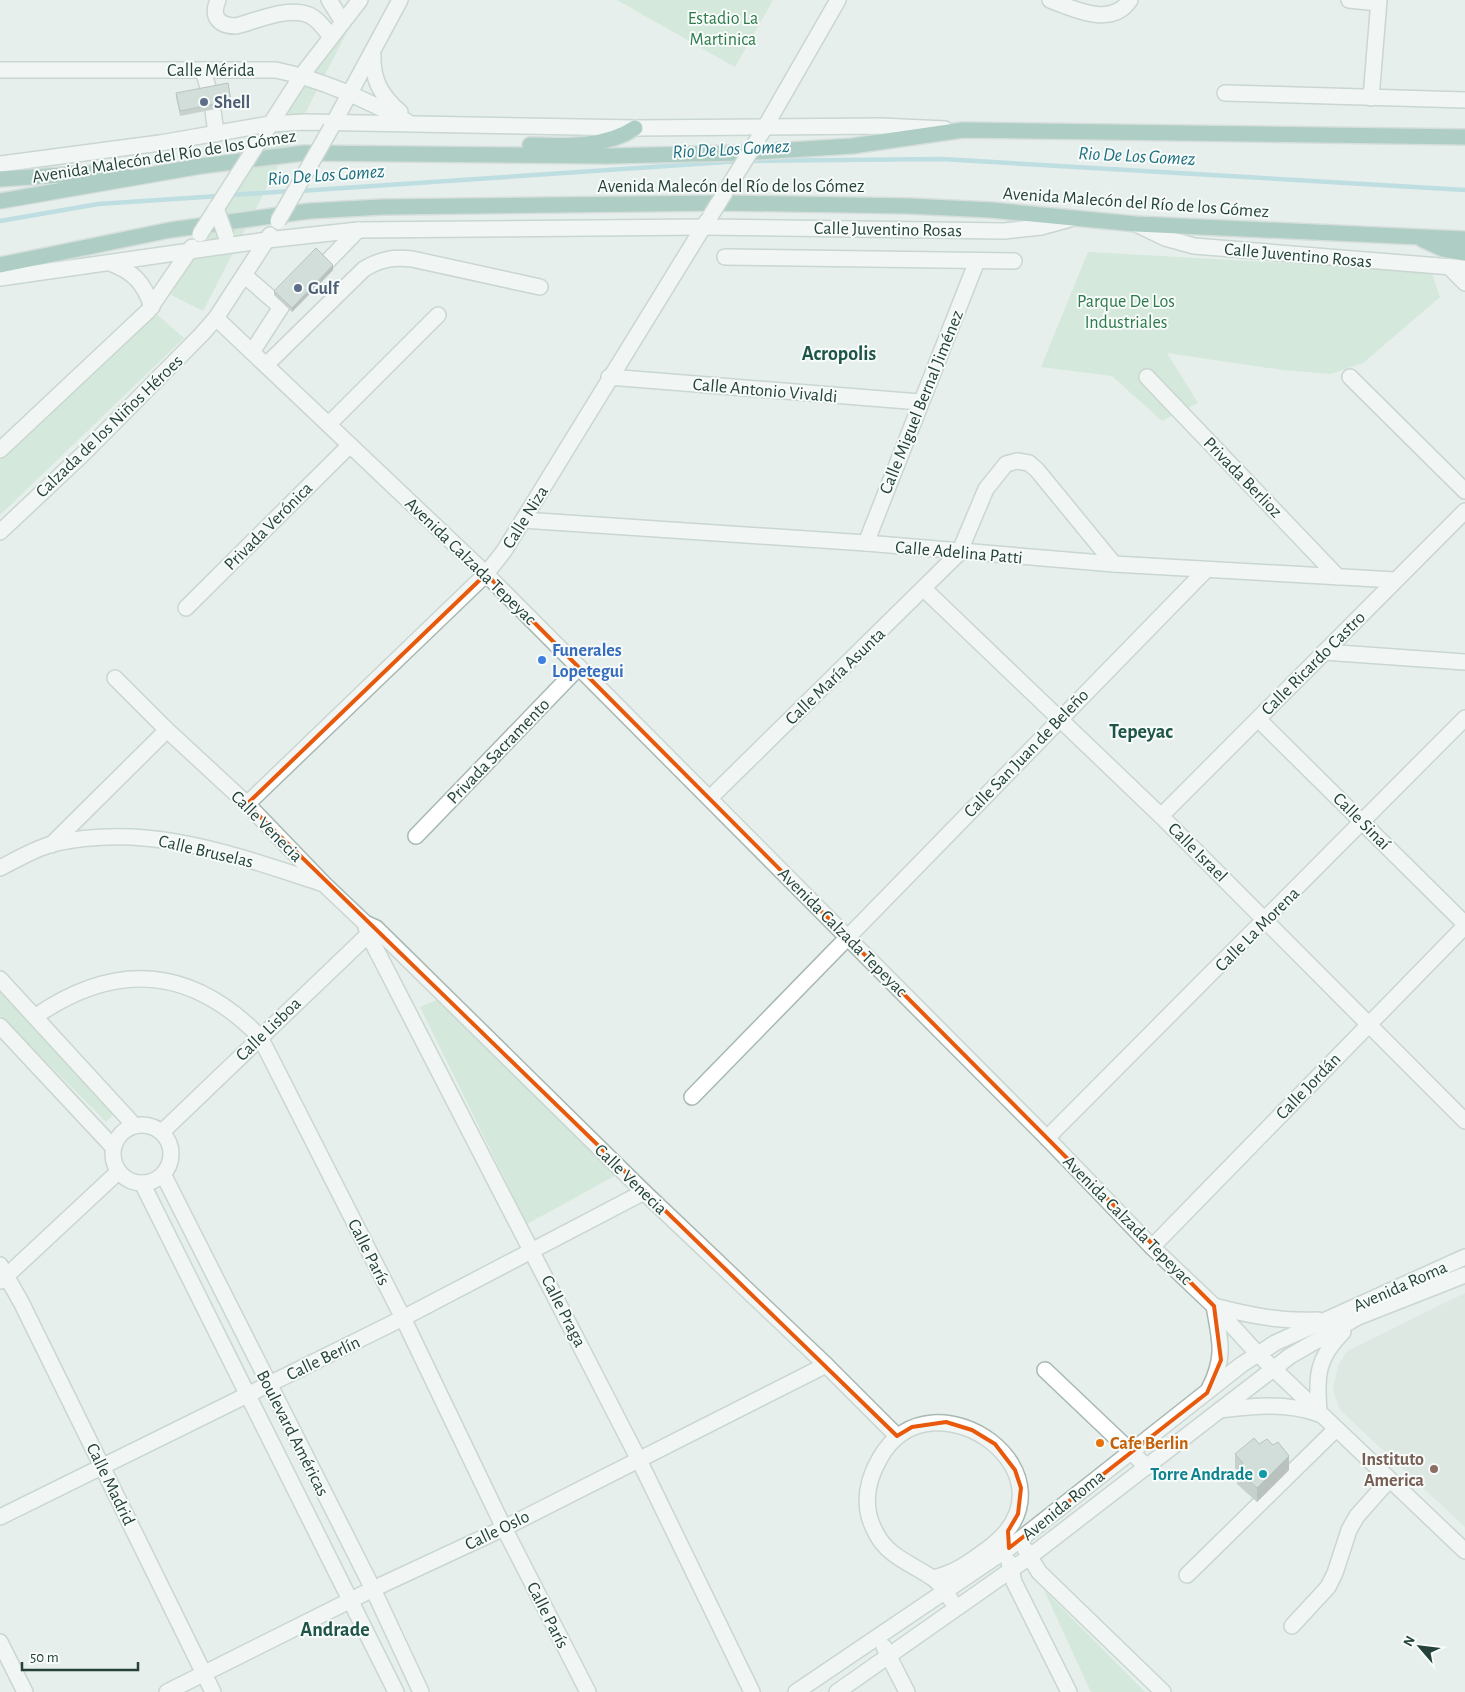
<svg xmlns="http://www.w3.org/2000/svg" width="1465" height="1692" font-family="'Alegreya Sans',sans-serif">
<style>
.built{fill:#d4dfda}
.green{fill:#bfe0c8}
.lines{fill:none;stroke-linecap:round;stroke-linejoin:round}
.stream{stroke:#8ec9d4;stroke-width:4.5}
.minor-casing{stroke:#a8b8b2;stroke-width:18}
.major-casing{stroke:#c2cac8;stroke-width:18}
.minor{stroke:#fff;stroke-width:15}
.major{stroke:#6aa596;stroke-width:15}
.minor-bridge-casing{stroke:#a8b8b2;stroke-width:18;stroke-linecap:butt}
.minor-bridge{stroke:#fff;stroke-width:15}
.wall{fill:#a1aea9}
.shaded-wall{fill:#838d89}
.building{fill:#bbcac4;stroke:#838d89}
.marked{fill:none;stroke:#e8590c;stroke-width:4;stroke-linejoin:round}
.service-dot{fill:#5c6f8a;stroke:#f7fbf9;stroke-width:2}
.shop-dot{fill:#3f7fe0;stroke:#f7fbf9;stroke-width:2}
.food-dot{fill:#e8710a;stroke:#f7fbf9;stroke-width:2}
.education-dot{fill:#8d6e63;stroke:#f7fbf9;stroke-width:2}
.culture-dot{fill:#0f9aa8;stroke:#f7fbf9;stroke-width:2}
.labels{text-anchor:middle;stroke-width:4;stroke-linejoin:round;paint-order:stroke}
.park-label{font-size:18px;fill:#2d7a4b;stroke:#f7fbf9}
.street-label{font-size:18px;fill:#24423a;stroke:#f7fbf9}
.service-label{font-size:18px;font-weight:bold;fill:#4e5e75;stroke:#f7fbf9;text-anchor:start}
.shop-label{font-size:18px;font-weight:bold;fill:#366cbe;stroke:#f7fbf9;text-anchor:start}
.food-label{font-size:18px;font-weight:bold;fill:#c56008;stroke:#f7fbf9;text-anchor:start}
.education-label{font-size:18px;font-weight:bold;fill:#785e54;stroke:#f7fbf9;text-anchor:end}
.culture-label{font-size:18px;font-weight:bold;fill:#0d838f;stroke:#f7fbf9;text-anchor:end}
.water-label{font-size:19px;font-style:italic;fill:#1c6f80;stroke:#f7fbf9}
.quarter-label{font-size:20px;font-weight:bold;fill:#1f5548;stroke:#f7fbf9}
</style>
<rect width="100%" height="100%" fill="#e6efeb"/>
<path class="built" d="M1465,1293v234l-125,-117 -7,-20 5,-24 9,-15z"/>
<g class="green">
<path d="M351,0h17l-19,28 -146,283 -32,-16 41,-72z"/>
<path d="M617,0h156l-38,67z"/>
<path d="M1088,252l343,19 9,26 -77,66 -32,11 -48,-4 -116,-17 31,50 -36,18 -50,-45 -71,-9z"/>
<path d="M153,311l31,27 -184,177v-59z"/>
<path d="M0,990l118,120 -12,12 -106,-107z"/>
<path d="M439,999l179,175 -91,50 -107,-217z"/>
<path d="M1044,1590l101,102h-54z"/>
</g>
<g class="lines">
<g class="stream">
<path d="M748,161l194,-2 523,31"/>
<path d="M299,191l442,-30"/>
<path d="M230,195l62,-4"/>
<path d="M0,221l98,-17 121,-8"/>
</g>
<g class="minor-casing">
<g id="minor">
<path d="M218,0c-7,16 0,26 18,26 20,-5 52,-20 73,-11 9,4 16,14 22,22"/>
<path d="M329,0l14,22"/>
<path d="M1050,0c24,9 62,28 80,0"/>
<path d="M1349,0l29,3"/>
<path d="M373,55c-1,24 8,41 27,57"/>
<path d="M0,70h276c47,10 88,29 130,51"/>
<path d="M203,70l6,21"/>
<path d="M1225,93l240,7"/>
<path d="M1371,98l8,-98"/>
<path d="M213,110l3,24"/>
<path d="M331,128l69,-128"/>
<path d="M266,131l36,-56 58,-75"/>
<path d="M761,134l77,-134"/>
<path d="M0,164l160,-21 110,-19 35,-2 330,6 246,-2 64,3"/>
<path d="M1136,224l29,14 29,8 271,22"/>
<path d="M725,257l289,4"/>
<path d="M110,263c24,9 34,20 42,44"/>
<path d="M326,263l32,-33"/>
<path d="M1449,267l16,16"/>
<path d="M245,276l36,31"/>
<path d="M0,278l267,-38 91,-10 346,-3 300,4 37,-4 29,-8"/>
<path d="M216,318l270,256 561,564 105,109 62,59 43,47 208,198"/>
<path d="M252,352l31,-48"/>
<path d="M266,365l98,-96c17,-10 29,-12 48,-10l128,28"/>
<path d="M609,377l311,25"/>
<path d="M1147,377l191,200"/>
<path d="M1350,377l115,114"/>
<path d="M329,424l109,-109"/>
<path d="M0,450l148,-139 44,-64"/>
<path d="M523,520l343,23 248,21 281,16"/>
<path d="M0,532l84,-79 118,-119 14,-16 54,-83"/>
<path d="M866,543l111,-282"/>
<path d="M924,589l237,227 304,305"/>
<path d="M186,608l164,-163"/>
<path d="M1324,652l141,10"/>
<path d="M115,678l52,52 80,74 78,81 40,38 11,5 268,264 182,173 71,71"/>
<path d="M1258,719l207,205"/>
<path d="M710,798l249,-245 27,-64 20,-25 11,-3 12,2 8,7 77,94"/>
<path d="M247,804l239,-230 18,-23 203,-330"/>
<path d="M1161,816l304,-305"/>
<path d="M416,836l163,-169"/>
<path d="M51,845l116,-115"/>
<path d="M0,868c16,-8 34,-19 52,-24 95,-22 180,10 269,39"/>
<path d="M365,923l3,11 270,524 114,234"/>
<path d="M0,979l134,146"/>
<path d="M36,1016c80,-55 155,-50 224,21l143,281 101,210 84,164"/>
<path d="M0,1026l113,121"/>
<path d="M692,1097l514,-527"/>
<circle cx="142" cy="1154" r="29"/>
<path d="M162,1132l212,-203"/>
<path d="M1047,1138l418,-420"/>
<path d="M163,1174l210,415 48,103"/>
<path d="M142,1183l254,509"/>
<path d="M1152,1247l313,-321"/>
<path d="M0,1265l21,37 192,390"/>
<path d="M1,1281l117,-109"/>
<path d="M1045,1370l102,97"/>
<path d="M1209,1389c17,-32 11,-50 5,-83 34,9 68,16 104,14"/>
<path d="M1220,1410c33,-4 67,-8 99,4 -2,-37 -4,-54 24,-82"/>
<path d="M0,1517l403,-199 241,-126"/>
<path d="M1025,1549l14,23 124,120"/>
<path d="M1009,1562l5,20 55,110"/>
<path d="M1187,1575l149,-146"/>
<path d="M933,1578c21,-5 36,-15 53,-28 103,-73 -54,-185 -106,-92 -14,24 -18,50 -4,75 11,23 36,31 55,44 9,5 14,15 20,23"/>
<path d="M1292,1626l36,-39 7,-14 14,-43 8,-14 32,-36"/>
<path d="M0,1642l25,50"/>
<path d="M884,1647l23,45"/>
<path d="M167,1692l206,-103 131,-61 322,-163"/>
<path d="M796,1692l213,-144 232,-183 34,-22 190,-86"/>
<path d="M837,1692l191,-134 262,-202 68,-39 107,-42"/>
</g>
</g>
<g class="major-casing">
<g id="major">
<path d="M530,145c35,1 75,3 105,-17"/>
<path d="M0,179l124,-8"/>
<path d="M0,201l201,-35 103,-13 303,3 134,-3 111,-7 111,-16 502,7"/>
<path d="M1423,240l20,9 22,4"/>
<path d="M0,265l170,-35 139,-19 73,-4 343,-4 184,3 82,4 145,14 329,15"/>
</g>
</g>
<use href="#minor" class="minor"/>
<use href="#major" class="major"/>
<g class="minor-bridge-casing">
<g id="minor-bridge">
<path d="M216,208l10,28"/>
<path d="M711,215l47,-76"/>
<path d="M278,221l53,-93"/>
<path d="M200,234l58,-91"/>
</g>
</g>
<use href="#minor-bridge" class="minor-bridge"/>
</g>
<g class="wall">
<path d="M176,93l55,8v5l-51,10 -4,-19z"/>
<path d="M333,270l-41,42 -18,-17v-4z"/>
<path d="M1235,1454l54,16 -32,32 -20,-18v-13l-2,-3z"/>
</g>
<g class="shaded-wall">
<path d="M333,265v5l-41,42v-4z"/>
<path d="M1289,1456v14l-32,32v-14z"/>
</g>
<g class="building">
<path d="M228,83l3,18 -51,10 -4,-18z"/>
<path d="M316,248l17,17 -41,43 -18,-17z"/>
<path d="M1254,1438l5,6 8,-5 6,6 5,-3 11,14 -32,32 -20,-18 6,-7 -8,-9z"/>
</g>
<path d="M0 0H1465V1692H0ZM486,574l728,732 7,54 -14,33 -198,155 -1,-17 10,-17 3,-26 -6,-18 -20,-26 -23,-14 -26,-8 -34,5 -15,9 -650,-632z" fill="#e6efeb" fill-opacity=".55" fill-rule="evenodd"/>
<path class="marked" d="M486,574l728,732 7,54 -14,33 -198,155 -1,-17 10,-17 3,-26 -6,-18 -20,-26 -23,-14 -26,-8 -34,5 -15,9 -650,-632z"/>
<g class="service-dot">
<circle cx="204" cy="102" r="5"/>
<circle cx="298" cy="288" r="5"/>
</g>
<circle class="shop-dot" cx="542" cy="660" r="5"/>
<circle class="food-dot" cx="1100" cy="1443" r="5"/>
<circle class="education-dot" cx="1434" cy="1469" r="5"/>
<circle class="culture-dot" cx="1263" cy="1474" r="5"/>
<g class="labels">
<g class="park-label">
<text x="723" y="24">Estadio La<tspan x="723" dy="21">Martinica</tspan></text>
<text x="1126" y="307">Parque De Los<tspan x="1126" dy="21">Industriales</tspan></text>
</g>
<g class="street-label">
<text x="211" y="76">Calle Mérida</text>
<text transform="translate(164 156) rotate(-9)" y="6">Avenida Malecón del Río de los Gómez</text>
<text x="731" y="192">Avenida Malecón del Río de los Gómez</text>
<text transform="translate(1136 202) rotate(4)" y="6">Avenida Malecón del Río de los Gómez</text>
<text transform="translate(888 229) rotate(1)" y="6">Calle Juventino Rosas</text>
<text transform="translate(1298 255) rotate(5)" y="6">Calle Juventino Rosas</text>
<text transform="translate(765 390) rotate(5)" y="6">Calle Antonio Vivaldi</text>
<text transform="translate(921 402) rotate(-68)" y="6">Calle Miguel Bernal Jiménez</text>
<text transform="translate(109 426) rotate(-44)" y="6">Calzada de los Niños Héroes</text>
<text transform="translate(1243 477) rotate(46)" y="6">Privada Berlioz</text>
<text transform="translate(525 517) rotate(-58)" y="6">Calle Niza</text>
<text transform="translate(268 526) rotate(-45)" y="6">Privada Verónica</text>
<text transform="translate(959 552) rotate(5)" y="6">Calle Adelina Patti</text>
<text transform="translate(471 561) rotate(44)" y="6">Avenida Calzada Tepeyac</text>
<text transform="translate(1313 663) rotate(-45)" y="6">Calle Ricardo Castro</text>
<text transform="translate(835 676) rotate(-44)" y="6">Calle María Asunta</text>
<text transform="translate(498 751) rotate(-46)" y="6">Privada Sacramento</text>
<text transform="translate(1026 753) rotate(-46)" y="6">Calle San Juan de Beleño</text>
<text transform="translate(1362 821) rotate(45)" y="6">Calle Sinaí</text>
<text transform="translate(267 826) rotate(45)" y="6">Calle Venecia</text>
<text transform="translate(206 851) rotate(13)" y="6">Calle Bruselas</text>
<text transform="translate(1198 852) rotate(45)" y="6">Calle Israel</text>
<text transform="translate(1257 929) rotate(-45)" y="6">Calle La Morena</text>
<text transform="translate(843 932) rotate(45)" y="6">Avenida Calzada Tepeyac</text>
<text transform="translate(268 1029) rotate(-44)" y="6">Calle Lisboa</text>
<text transform="translate(1308 1086) rotate(-46)" y="6">Calle Jordán</text>
<text transform="translate(631 1179) rotate(44)" y="6">Calle Venecia</text>
<text transform="translate(1128 1220) rotate(45)" y="6">Avenida Calzada Tepeyac</text>
<text transform="translate(369 1252) rotate(63)" y="6">Calle París</text>
<text transform="translate(1400 1286) rotate(-24)" y="6">Avenida Roma</text>
<text transform="translate(564 1311) rotate(63)" y="6">Calle Praga</text>
<text transform="translate(323 1358) rotate(-26)" y="6">Calle Berlín</text>
<text transform="translate(293 1433) rotate(63)" y="6">Boulevard Américas</text>
<text transform="translate(111 1484) rotate(64)" y="6">Calle Madrid</text>
<text transform="translate(1063 1505) rotate(-39)" y="6">Avenida Roma</text>
<text transform="translate(497 1530) rotate(-26)" y="6">Calle Oslo</text>
<text transform="translate(548 1615) rotate(63)" y="6">Calle París</text>
</g>
<g class="service-label">
<text x="214" y="108">Shell</text>
<text x="308" y="294">Gulf</text>
</g>
<g class="shop-label">
<text x="552" y="656">Funerales<tspan x="552" dy="21">Lopetegui</tspan></text>
</g>
<g class="food-label">
<text x="1110" y="1449">Cafe Berlin</text>
</g>
<g class="education-label">
<text x="1424" y="1465">Instituto<tspan x="1424" dy="21">America</tspan></text>
</g>
<g class="culture-label">
<text x="1253" y="1480">Torre Andrade</text>
</g>
<g class="water-label">
<text transform="translate(731 148) rotate(-3)" y="7">Rio De Los Gomez</text>
<text transform="translate(1137 155) rotate(3)" y="7">Rio De Los Gomez</text>
<text transform="translate(326 174) rotate(-4)" y="7">Rio De Los Gomez</text>
</g>
<g class="quarter-label">
<text x="839" y="360">Acropolis</text>
<text x="1141" y="738">Tepeyac</text>
<text x="335" y="1636">Andrade</text>
</g>
</g>
<g transform="translate(1420 1647) rotate(298)" stroke="#f7fbf9" stroke-width="4" paint-order="stroke">
<path d="M0-4L9 19L0 12L-9 19Z" fill="#24423a"/>
<text y="-8" font-size="14" font-weight="bold" text-anchor="middle" fill="#24423a">N</text>
</g>
<path d="M22 1662v8h116v-8" fill="none" stroke="#24423a" stroke-width="2.5"/>
<text x="30" y="1662" font-size="15" fill="#24423a" stroke="#f7fbf9" stroke-width="4" paint-order="stroke">50 m</text>
</svg>
